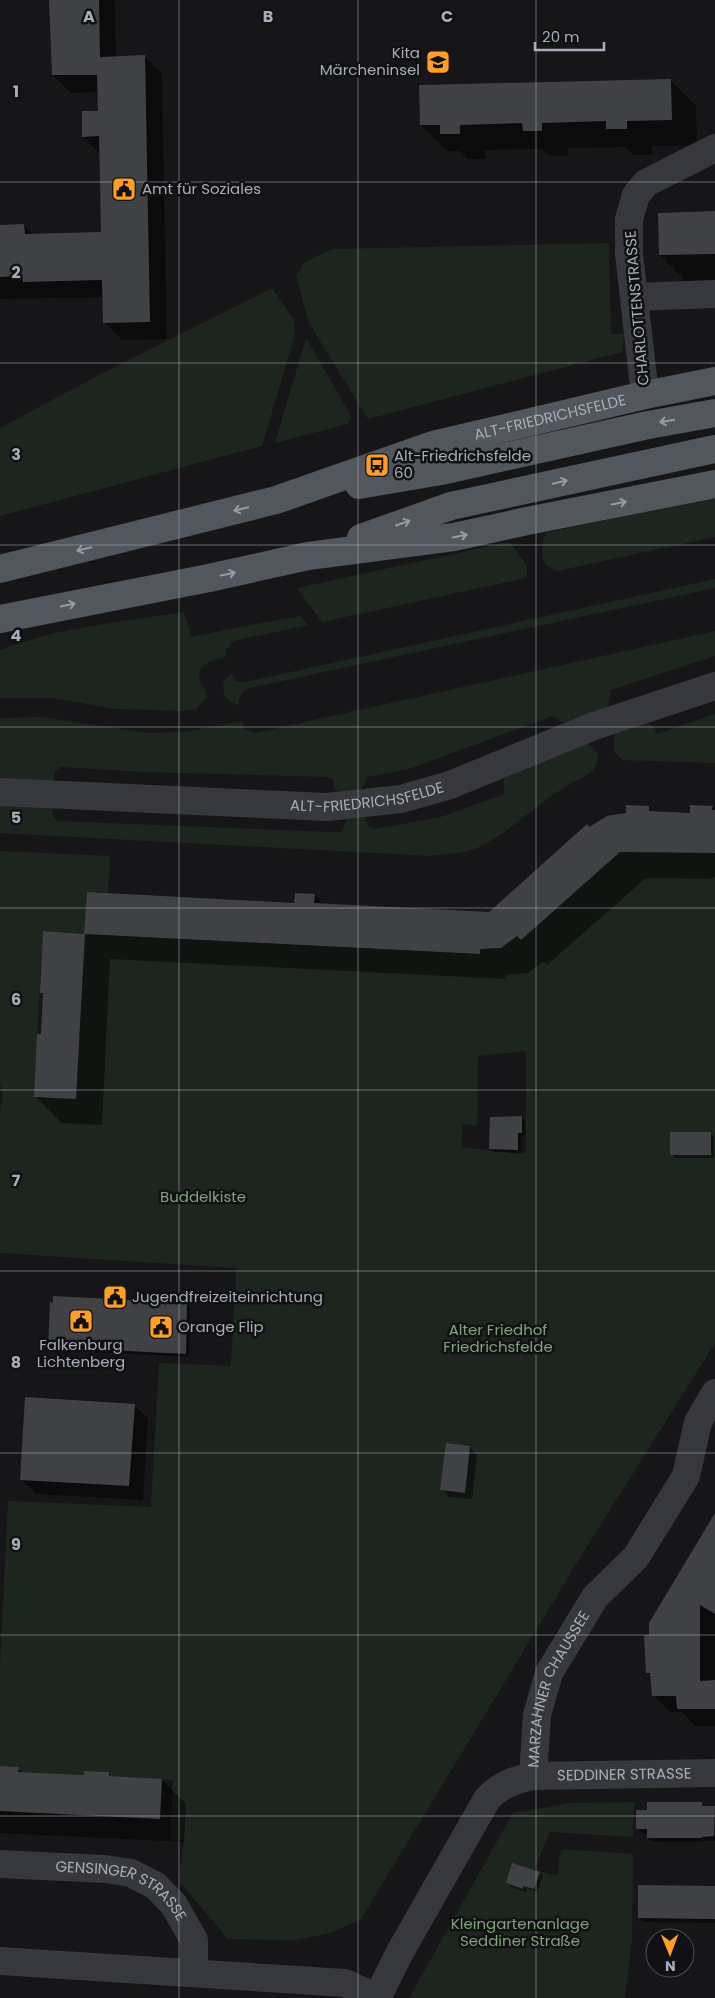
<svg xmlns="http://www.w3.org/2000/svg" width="715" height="1998" font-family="Poppins,sans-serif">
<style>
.green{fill:#1d261e;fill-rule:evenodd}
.shadow{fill:#0007}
.building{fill:#404145}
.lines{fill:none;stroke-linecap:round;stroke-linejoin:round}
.minor{stroke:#37383d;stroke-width:28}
.major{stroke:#52565d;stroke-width:28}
.oneway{stroke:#969ca7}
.grid{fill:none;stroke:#a7aeb9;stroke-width:1;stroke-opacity:0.55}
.labels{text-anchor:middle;stroke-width:5;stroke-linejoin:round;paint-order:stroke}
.poi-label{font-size:15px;fill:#a7aeb9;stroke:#111113;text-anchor:start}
.street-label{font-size:15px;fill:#a7aeb9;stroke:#111113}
.park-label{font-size:15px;fill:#7ea57c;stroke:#111113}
.grid-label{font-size:16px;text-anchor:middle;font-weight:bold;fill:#a7aeb9;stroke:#111113;stroke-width:5;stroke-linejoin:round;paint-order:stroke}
</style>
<rect width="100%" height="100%" fill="#161618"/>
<g class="green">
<path d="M609,243l2,91h13l-2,18 -254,67 -59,-96 -13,-47 8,-13 28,-14z"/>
<path d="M272,288l22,32 1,14 -33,112 -262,70v-88l97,-52z"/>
<path d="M306,338l45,78 -3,8 -73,19z"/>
<path d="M715,496v41l-158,34c-4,-2 -8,-3 -11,-6 -6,-7 -4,-25 0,-32z"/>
<path d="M509,542l18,23v11l-5,3 -200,43 -25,-34z"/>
<path d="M715,579v9l-466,100c-8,3 -10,9 -10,17 -12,-3 -18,-10 -15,-24l8,-8 4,8 9,1z"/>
<path d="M184,612l8,25 32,-7 77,-14 7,9 -75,16 -7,9v7c-11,2 -32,7 -26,23 3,7 7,10 6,18l-10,11 -14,2 -67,-2 -63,-11h-52v-48c58,-23 123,-28 184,-38z"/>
<path d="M715,631v25l-104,34 -3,16 -4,3 -34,14 -11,-2 -6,-5 -144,53 -42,8c-1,4 -2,8 -5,11 -6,6 -21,5 -28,1l-1,-10 -4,-2 -185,-5 -83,-5 -6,4 -1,11 -54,-3v-60l3,-1 39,-1 106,16 36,-1 58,-11 3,8 10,4z"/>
<path d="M715,714v49l-93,-3 -8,-9v-15l5,-7 26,-8 9,6 3,7z"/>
<path d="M585,743c10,4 17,13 10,24 -5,9 -20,13 -28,19 -30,18 -55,44 -86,60 -16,8 -34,8 -52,10l-429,-23v-31l52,3 1,11 5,5 271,11h13l4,-10v-5h19l3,8 7,4 66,-12 63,-23v-17z"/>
<path d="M625,849v3l90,1v490l-137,218 -217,358 -31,14 -34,7 -68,-1 -49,-58 5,-41 -14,1 3,-61 -64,-4 -1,-4 -23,-1 -1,4 -66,-3v-5l-18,-1v-98l8,-167 143,6 8,-144 72,3 5,-98 -236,-15v-139l3,-19 -3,-12v-232l110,5 -2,37 -21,-1 -2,42 394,20 1,-5 21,-1 16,-12 4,4 95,-84 -2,-4zM43,931l41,3 -4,102 -5,1 3,20 -2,42 -42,-2zM526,1051v100l-4,3 -61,-7 2,-23 14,2 1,-70z"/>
<path d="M635,1802l-2,12v23l-83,-5 -16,38 23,6 4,-27 72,5 -1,85 -7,59h-216l104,-185 57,-10z"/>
</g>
<g class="shadow">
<path d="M52,0h63l1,57h29l17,17 5,265 -45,1 -18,-18 -1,-25 -103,2v-73l24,-1 10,10 68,-2 -2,-79 -17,-18 16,-24v-20l-28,1 -18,-18z"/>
<path d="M670,80l26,26 1,39 -45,1v9h-19l-8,-8 -57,1v8h-18l-8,-7 -57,1 1,9h-19l-8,-8h-12l-26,-26z"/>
<path d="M715,213v67l-29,1 -26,-26z"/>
<path d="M691,806l24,1v70h-2v2l-67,-1 -99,87 -3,-3 -17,11 -21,2 -1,4 -395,-20 -8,166 -41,-2 -25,-26 6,-62 2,-40 -3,-3 3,-60 42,3 2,-42 207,11 20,-9 9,10 165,8 101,-85 58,-20 5,4 38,2z"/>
<path d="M521,1117l4,4v15l-3,1 -1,16 -27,-1 -4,-3z"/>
<path d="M711,1133l3,3v22h-39l-3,-3z"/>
<path d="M186,1304l4,3 -1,50 -137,-7 -3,-4z"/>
<path d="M134,1405l14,14 -5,81 -107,-6 -15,-15z"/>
<path d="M470,1447l7,8 -5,44 -23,-2 -7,-8z"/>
<path d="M715,1515v211h-20l-13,-14h-12l-17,-17 -1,-18 -5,-4 3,-37z"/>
<path d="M0,1767l18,1 5,5 62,3 23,-3 4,5 50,2 24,24 -2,38 -184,-9z"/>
<path d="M701,1803l4,4h10v34l-62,1 -5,-4v-5h-6l-4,-5z"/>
<path d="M539,1873l4,3 -6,16 -10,-4 -1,4 -15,-5 -4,-4z"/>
<path d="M715,1887v36l-71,-1 -5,-5z"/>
</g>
<g class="building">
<path d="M49,0h50l1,57 45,-2 5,267 -47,1 -1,-43 -79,2 -1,-6 -22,1v-52l24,-1 1,10 76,-2 -2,-96 -17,1v-26h16l-1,-36h-45z"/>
<path d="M671,79l1,41 -45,1v8h-21v-8l-64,2v8h-19l-1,-8 -62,2v9h-20v-9h-20l-1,-40z"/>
<path d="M715,211v43l-56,1 -1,-42z"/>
<path d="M626,805l23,1v5l41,2v-8l23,1 -1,4h3v43l-95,-1 -99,88 -4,-4 -16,12 -21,1v5l-395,-20 -9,165 -42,-2 3,-63h4l2,-41h-3l3,-62 41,3 3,-42 207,11 1,-10 20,1 -1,9 175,9 98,-88 2,3 18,-11 19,-3z"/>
<path d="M522,1116v17h-4v17l-29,-1 1,-32z"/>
<rect x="670" y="1132" width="41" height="23"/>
<path d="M53,1296l134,7 -1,51 -138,-7 2,-45 3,1z"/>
<path d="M25,1397l110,7 -6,82 -109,-6z"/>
<path d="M446,1443l24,3 -5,47 -25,-3z"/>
<path d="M715,1513v101l-15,-9v76l15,-1v29h-38l-1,-13h-24l-2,-23h-4l-2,-38h5v-12z"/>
<path d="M0,1766l19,1 -1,5 66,3v-4l25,1v4l53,3 -2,40 -160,-8z"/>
<path d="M647,1802h55v4h13l-1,30 -12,1v1h-55v-9h-11v-19h11z"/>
<path d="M512,1863l28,9 -6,17 -11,-3v3l-17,-6z"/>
<path d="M638,1885l77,1v33l-77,-1z"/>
</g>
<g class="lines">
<g class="minor">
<path d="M635,297l80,-3"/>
<path d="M645,395l-16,-141v-35l7,-24 10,-12 69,-35"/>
<path id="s1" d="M0,792l327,15 74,-8 49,-14 144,-59 121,-40"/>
<path id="s2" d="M533,1776l4,-61 12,-42 46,-76 41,-40 50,-81 12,-54 17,-29"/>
<path id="s3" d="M0,1864l105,5 26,4 25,13 18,19 20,35v32"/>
<path d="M0,1961l345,22 32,15"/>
<path id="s4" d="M377,1998l23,-46 87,-153c13,-14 27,-19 46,-23l182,-3"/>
</g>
<g class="major">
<path d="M359,485l82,-14 207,-46 67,-12"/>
<path d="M361,538l90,-32 264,-57"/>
<path id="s5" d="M0,569l276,-69 157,-55 212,-50 70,-14"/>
<path d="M0,619l209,-41 99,-22 146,-19 73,-16 188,-37"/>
</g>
</g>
<defs><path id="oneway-shaft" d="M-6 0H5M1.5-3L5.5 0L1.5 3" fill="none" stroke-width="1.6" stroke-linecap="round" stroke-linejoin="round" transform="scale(1.25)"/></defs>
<g class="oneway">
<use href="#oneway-shaft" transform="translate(667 421) rotate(170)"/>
<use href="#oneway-shaft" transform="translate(560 482) rotate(-13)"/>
<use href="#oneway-shaft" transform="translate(619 503) rotate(-11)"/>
<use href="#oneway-shaft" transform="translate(241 509) rotate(166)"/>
<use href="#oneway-shaft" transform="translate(403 523) rotate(-19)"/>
<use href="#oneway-shaft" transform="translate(460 536) rotate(-12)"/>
<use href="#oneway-shaft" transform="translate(84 549) rotate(166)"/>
<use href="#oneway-shaft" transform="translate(228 574) rotate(-12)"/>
<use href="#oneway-shaft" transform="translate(68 605) rotate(-11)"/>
</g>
<path class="grid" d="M179,0v1998M358,0v1998M536,0v1998M0,182h715M0,363h715M0,545h715M0,727h715M0,908h715M0,1090h715M0,1271h715M0,1453h715M0,1635h715M0,1816h715"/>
<defs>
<g id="school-square" transform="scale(1.25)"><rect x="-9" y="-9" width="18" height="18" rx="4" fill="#ff9f27" stroke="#111113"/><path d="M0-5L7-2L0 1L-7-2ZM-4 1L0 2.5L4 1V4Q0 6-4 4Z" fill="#111"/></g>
<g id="civic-square" transform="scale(1.25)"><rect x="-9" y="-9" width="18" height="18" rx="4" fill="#ff9f27" stroke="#111113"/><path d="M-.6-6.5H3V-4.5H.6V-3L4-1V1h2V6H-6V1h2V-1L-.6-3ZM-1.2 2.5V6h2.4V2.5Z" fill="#111"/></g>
<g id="bus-square" transform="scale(1.25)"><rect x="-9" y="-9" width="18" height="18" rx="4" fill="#ff9f27" stroke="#111113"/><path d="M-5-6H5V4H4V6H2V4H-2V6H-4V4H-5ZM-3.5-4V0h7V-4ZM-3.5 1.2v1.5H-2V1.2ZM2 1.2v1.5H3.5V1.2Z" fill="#111"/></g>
</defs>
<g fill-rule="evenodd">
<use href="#school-square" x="438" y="62"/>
<use href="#civic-square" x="124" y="189"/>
<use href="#bus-square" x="377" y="465"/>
<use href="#civic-square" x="115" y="1297"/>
<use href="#civic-square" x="81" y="1321"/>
<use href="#civic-square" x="161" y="1327"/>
</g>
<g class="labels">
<g class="poi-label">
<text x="420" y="58" text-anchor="end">Kita<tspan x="420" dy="17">Märcheninsel</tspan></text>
<text x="142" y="194">Amt für Soziales</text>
<text x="394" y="461">Alt-Friedrichsfelde<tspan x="394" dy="17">60</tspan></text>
<text x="132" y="1302">Jugendfreizeiteinrichtung</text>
<text x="178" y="1332">Orange Flip</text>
<text x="81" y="1350" text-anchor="middle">Falkenburg<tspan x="81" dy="17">Lichtenberg</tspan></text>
</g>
<g class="street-label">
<text transform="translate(637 308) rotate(-95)" y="5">CHARLOTTENSTRASSE</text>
<text dy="5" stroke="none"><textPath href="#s5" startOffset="571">ALT-FRIEDRICHSFELDE</textPath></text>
<text dy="5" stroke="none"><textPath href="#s1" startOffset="368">ALT-FRIEDRICHSFELDE</textPath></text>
<text dy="5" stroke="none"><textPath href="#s2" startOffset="92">MARZAHNER CHAUSSEE</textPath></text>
<text dy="5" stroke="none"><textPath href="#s4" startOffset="371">SEDDINER STRASSE</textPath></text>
<text dy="5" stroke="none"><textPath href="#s3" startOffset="129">GENSINGER STRASSE</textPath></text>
</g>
<g class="park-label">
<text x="203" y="1202">Buddelkiste</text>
<text x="498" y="1335">Alter Friedhof<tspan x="498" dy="17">Friedrichsfelde</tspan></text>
<text x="520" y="1929">Kleingartenanlage<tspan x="520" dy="17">Seddiner Straße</tspan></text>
</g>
</g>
<g class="grid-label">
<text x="89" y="22">A</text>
<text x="268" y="22">B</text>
<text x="447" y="22">C</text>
<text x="16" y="97">1</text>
<text x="16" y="278">2</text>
<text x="16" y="460">3</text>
<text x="16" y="641">4</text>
<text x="16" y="823">5</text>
<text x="16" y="1005">6</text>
<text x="16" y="1186">7</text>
<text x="16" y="1368">8</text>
<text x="16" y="1550">9</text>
</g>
<g transform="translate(670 1953) rotate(179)"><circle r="24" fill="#111113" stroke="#4d5055"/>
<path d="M0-4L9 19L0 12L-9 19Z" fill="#ff9f27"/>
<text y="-8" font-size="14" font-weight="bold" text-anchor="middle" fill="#a7aeb9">N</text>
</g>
<path d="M535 42v8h69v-8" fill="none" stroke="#a7aeb9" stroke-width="2.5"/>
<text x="542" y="42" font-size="15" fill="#a7aeb9" stroke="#111113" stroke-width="4" paint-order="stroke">20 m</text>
</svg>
